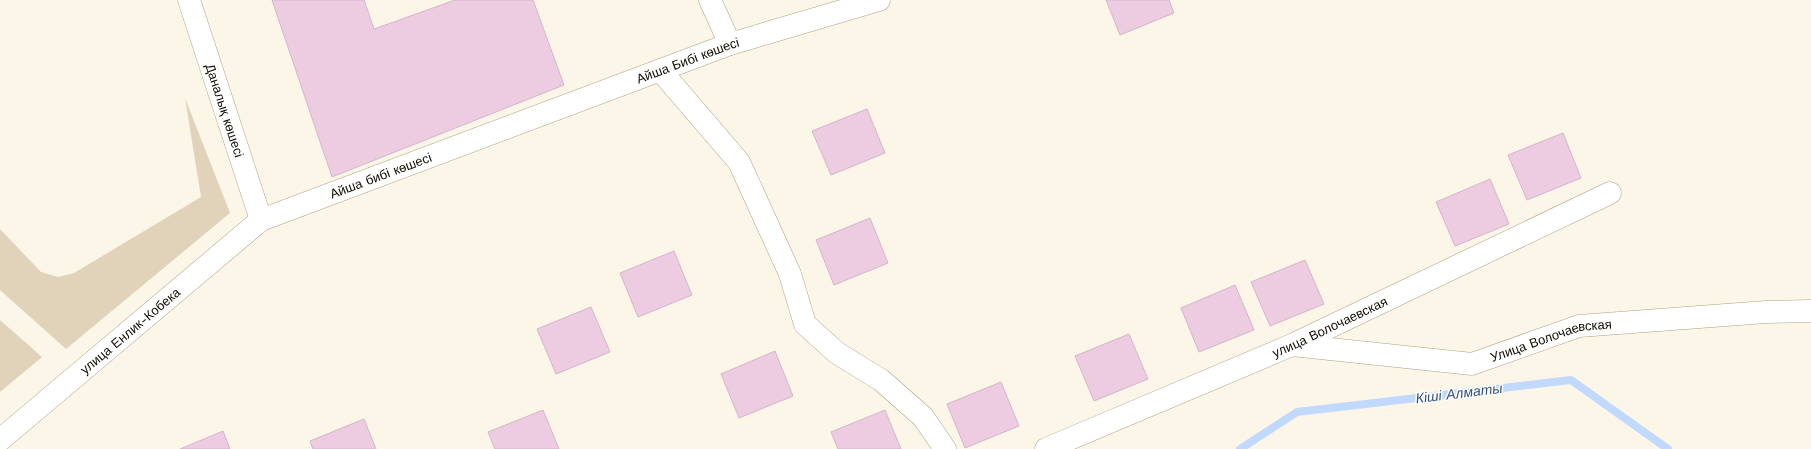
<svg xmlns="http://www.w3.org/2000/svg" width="1811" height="449" font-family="'Work Sans',sans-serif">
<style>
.green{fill:#e0d3b9}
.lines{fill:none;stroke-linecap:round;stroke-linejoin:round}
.stream{stroke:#c2d9fe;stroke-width:8}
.building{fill:#edcce1;stroke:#d5b5ca}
.minor-casing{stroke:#afa081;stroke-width:23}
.minor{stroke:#fff;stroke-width:22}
.labels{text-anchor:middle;stroke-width:3;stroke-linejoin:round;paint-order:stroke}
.street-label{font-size:13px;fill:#100b02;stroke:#fff}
.water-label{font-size:14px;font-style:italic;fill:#335080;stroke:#fff}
</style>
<rect width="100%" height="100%" fill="#fcf6e9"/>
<g class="green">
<path d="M185,98l45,115 -164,136 -66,-59v-61l41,43 17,5 16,-4 127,-76z"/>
<path d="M0,320l42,37 -42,35z"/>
</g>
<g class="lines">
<path class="stream" d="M1240,449l57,-37 274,-32 97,69"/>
</g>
<g class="building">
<path d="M272,0h92l10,29 81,-29h78l31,85 -232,92z"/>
<path d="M1106,0h63l5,13 -54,22z"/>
<path d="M867,109l18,44 -54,22 -19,-44z"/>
<path d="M1563,133l18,45 -54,22 -19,-45z"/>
<path d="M1490,179l19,45 -54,22 -19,-44z"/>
<path d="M870,218l18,45 -54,22 -18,-45z"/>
<path d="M674,251l18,44 -54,22 -18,-44z"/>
<path d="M1305,260l19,44 -54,22 -19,-44z"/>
<path d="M1235,285l19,45 -55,22 -18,-44z"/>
<path d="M591,307l19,45 -54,22 -19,-45z"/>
<path d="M1129,334l19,45 -54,22 -19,-45z"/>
<path d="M775,351l18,45 -54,22 -18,-44z"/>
<path d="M1001,382l18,44 -54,22 -18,-44z"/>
<path d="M543,410l16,39h-64l-7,-17z"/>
<path d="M885,410l16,39h-63l-7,-17z"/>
<path d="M364,419l12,30h-63l-3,-8z"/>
<path d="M223,431l7,18h-50z"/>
</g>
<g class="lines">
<g class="minor-casing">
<g id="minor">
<path id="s1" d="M189,0l72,220"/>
<path d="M710,0l20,44"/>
<path d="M660,70l79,92 51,112 15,50 32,29 44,27 42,37 22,32"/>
<path id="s2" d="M1292,345l180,19 107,-38 187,-14 45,-1"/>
<path id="s3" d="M0,440l261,-220 469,-176 149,-44"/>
<path id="s4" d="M1046,449l246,-104 318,-152"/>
</g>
</g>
<use href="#minor" class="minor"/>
</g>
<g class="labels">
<g class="street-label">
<text dy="5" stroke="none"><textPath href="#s3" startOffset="797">Айша Бибі көшесі</textPath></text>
<text dy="5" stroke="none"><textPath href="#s1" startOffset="116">Даналық көшесі</textPath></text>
<text dy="5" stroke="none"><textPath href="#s3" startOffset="469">Айша бибі көшесі</textPath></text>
<text dy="5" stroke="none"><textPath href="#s4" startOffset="309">улица Волочаевская</textPath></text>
<text dy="5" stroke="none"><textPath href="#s3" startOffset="170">улица Енлик-Кобека</textPath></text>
<text dy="5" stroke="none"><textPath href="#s2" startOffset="264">Улица Волочаевская</textPath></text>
</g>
<g class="water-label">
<text transform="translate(1459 393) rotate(-7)" y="5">Кіші Алматы</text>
</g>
</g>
</svg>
